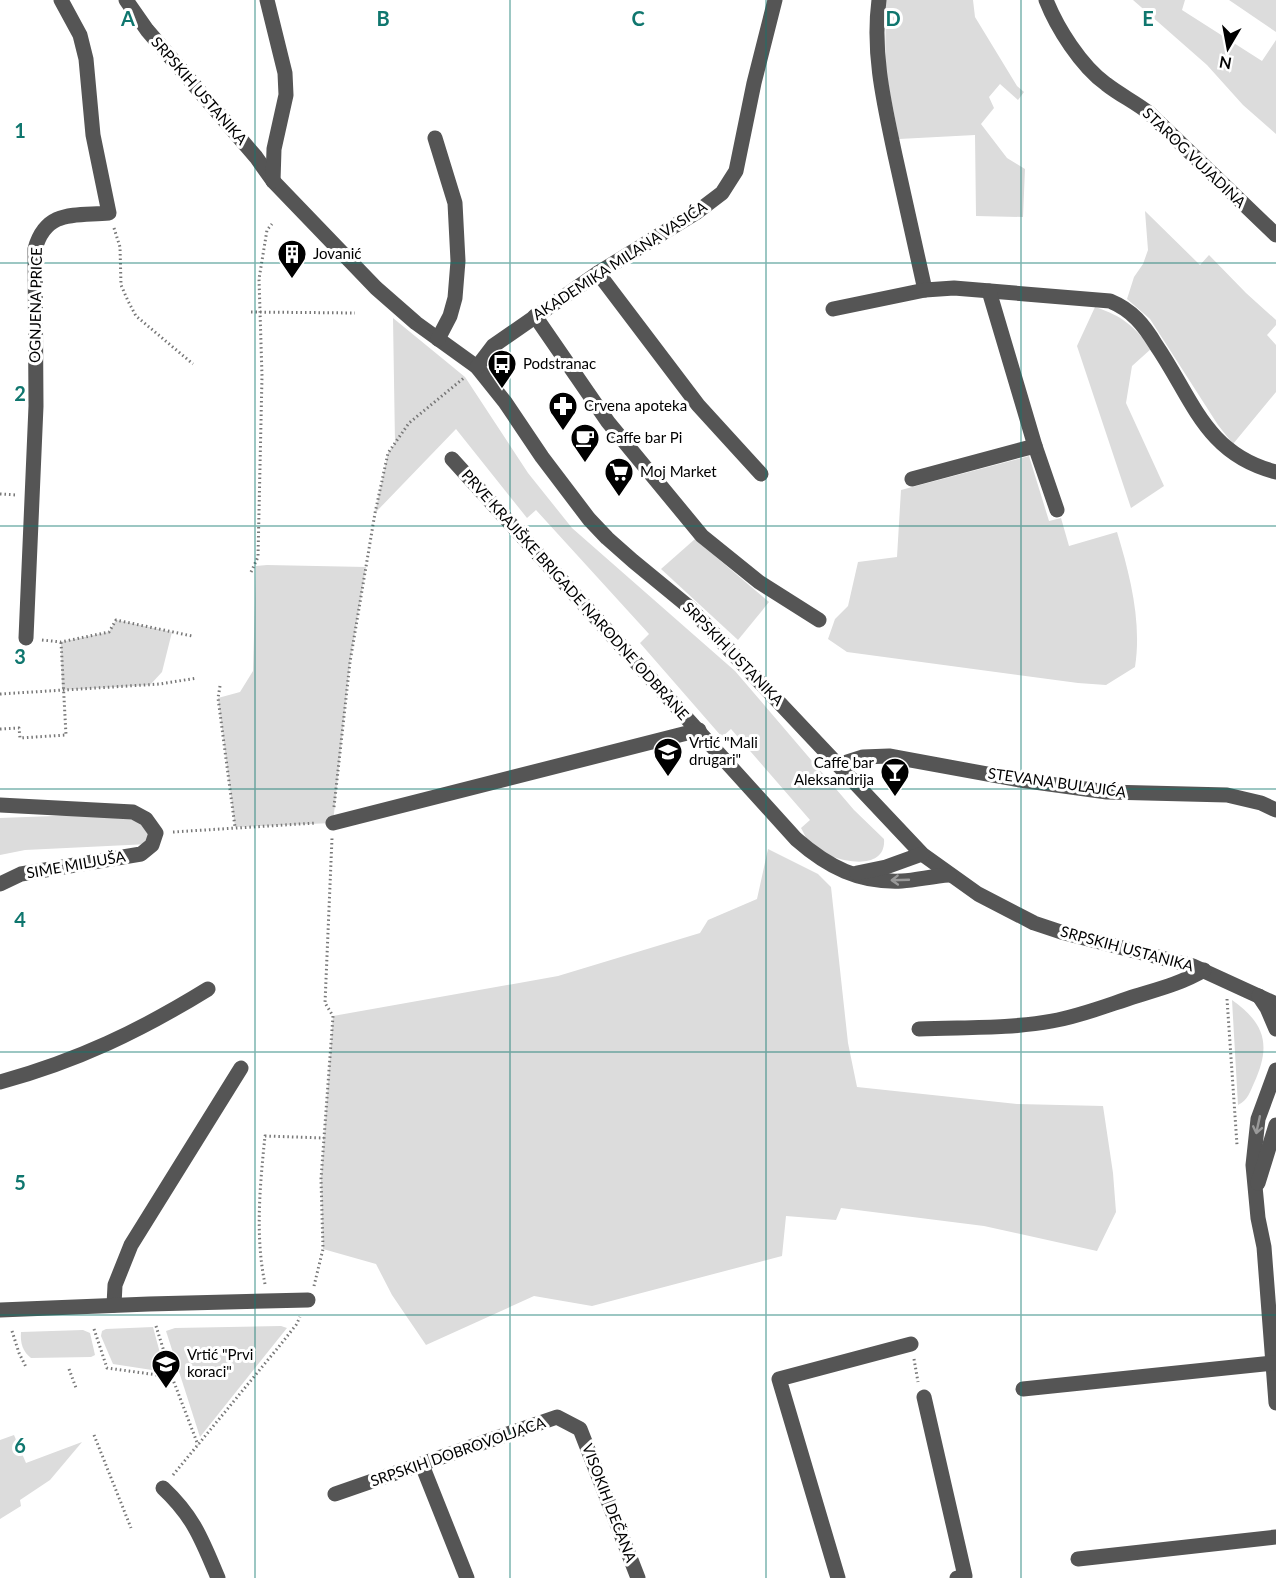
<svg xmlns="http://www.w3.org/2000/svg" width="1276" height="1578" font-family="Lato,sans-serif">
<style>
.green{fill:#dcdcdc}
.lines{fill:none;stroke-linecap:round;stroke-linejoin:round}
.path{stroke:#777;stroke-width:3;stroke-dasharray:1.5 3;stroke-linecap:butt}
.minor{stroke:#555;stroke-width:15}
.oneway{stroke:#999}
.grid{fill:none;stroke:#0f766e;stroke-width:1.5;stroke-opacity:0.55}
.labels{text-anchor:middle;stroke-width:6;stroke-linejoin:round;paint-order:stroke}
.street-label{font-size:15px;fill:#000;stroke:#fff}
.poi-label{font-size:15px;fill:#000;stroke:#fff;text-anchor:start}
.grid-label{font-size:20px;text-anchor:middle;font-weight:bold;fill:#0f766e;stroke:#fff;stroke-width:6;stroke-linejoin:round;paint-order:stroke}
</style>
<rect width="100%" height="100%" fill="#fff"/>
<g class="green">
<path d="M886,0h87l2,17 42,69 7,6 -6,8 -18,-16 -11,13 5,11 -13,16 26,34 18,11 -2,48 -47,-1 -1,-81 -76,4 -14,-72z"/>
<path d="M1133,0h52l-3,10 80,51 14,-21v94l-33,-29 -36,-40z"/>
<path d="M1229,0h47v32z"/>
<path d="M1145,211l55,54 9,-10 37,38 30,27v5l-9,10 9,10v47l-43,52 -15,-19 -68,-106 -23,-20 7,-22 9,-13 5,-14z"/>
<path d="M1095,307c30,10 36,18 57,41l-20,18 -6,37 38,83 -33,22 -54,-162z"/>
<path d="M393,318l72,59 63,96 44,55 163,143 119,139 30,29c3,37 -57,21 -73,6 -4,-4 -7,-12 -10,-17l9,-8 -79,-91 -9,8 -82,-94 9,-9 -113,-124 -9,8 -71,-89 -81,84 13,-60 7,-10z"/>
<path d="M1029,456l20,65 12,-3 8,28 48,-14c13,43 25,90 18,135l-29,18 -28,-2 -231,-31 -19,-13 7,-20 13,-13 10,-44 39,-5 4,-67z"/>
<path d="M695,539l74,63 -31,38 -77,-71z"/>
<path d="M267,565l99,2 -16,95 -17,161 -98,4 -17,-129 22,-6 13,-21 3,-105z"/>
<path d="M116,620l56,12 -10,40 -12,13 -88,5 -1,-48 48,-10z"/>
<path d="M133,813l20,20 -4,11 -124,6 -25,5v-37z"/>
<path d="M768,849l50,25 13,13 17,156 9,44 160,17 86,2 10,67 3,39 -19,39 -113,-25 -143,-18 -5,12 -50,-4 -4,40 -190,50 -58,-10 -108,49 -34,-50 -16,-31 -53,-15 -2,-70 12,-163 225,-40 142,-43 8,-13 49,-21z"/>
<path d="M1232,1000c34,24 39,46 22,83 -4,9 -6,17 -16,22z"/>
<path d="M281,1326l6,2 -87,109 -34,-106 9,-3z"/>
<path d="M153,1327l12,45 -52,-8 -12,-28 1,-5 4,-2z"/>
<path d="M83,1330l7,3 5,22 -4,2 -60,1c-8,-6 -11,-15 -10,-26z"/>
<path d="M14,1435l12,28 56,-21 -32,38 -30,20 1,6 -21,13v-79z"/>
</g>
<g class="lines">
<g class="path">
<path d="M114,228l6,19 1,38 7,16 8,15 57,48"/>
<path d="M251,312l104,1"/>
<path d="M0,494l17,1"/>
<path d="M251,572l7,-15 4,-181 -3,-97 8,-49 5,-6"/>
<path d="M42,640l19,2 48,-10 7,-12 76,16"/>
<path d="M220,686l-2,12 17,129"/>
<path d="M0,694l160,-10 37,-6"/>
<path d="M0,729l19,-1 1,10 46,-3 -5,-93"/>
<path d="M334,807l16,-145 25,-149 13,-60 21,-30 56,-46"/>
<path d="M173,832l143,-9"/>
<path d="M1227,999l10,146"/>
<path d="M265,1284c-10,-48 -5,-99 0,-148l59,2"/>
<path d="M314,1286l9,-37 -2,-70 12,-163 -8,-13 7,-165"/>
<path d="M156,1326l16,51 26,68"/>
<path d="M94,1329l13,39 65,9"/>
<path d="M12,1331l7,22 7,14"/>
<path d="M914,1359l4,23"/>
<path d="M69,1369l7,19"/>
<path d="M94,1435l37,93"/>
<path d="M173,1475l108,-131 15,-19 4,-8"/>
</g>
<g class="minor">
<path d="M126,0l21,30 109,127 17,24 103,107 40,35 61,44 28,35 37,55 47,62 18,19 26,23 56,46 233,247 56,40 56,29 27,9 132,34 83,38"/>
<path d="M267,0l18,73 1,22 -12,54 -1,32"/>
<path d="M879,0c-7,53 5,103 16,155 10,45 20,90 30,135"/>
<path d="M1046,0c11,28 35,66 60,84 14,11 29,18 43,29l127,122"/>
<path d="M435,138l20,65 3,58 -3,37 -5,18 -12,23"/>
<path d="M598,273l100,132 63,69"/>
<path d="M833,309l92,-19 29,-2 156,13c22,9 34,24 46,44 37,54 49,109 120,127"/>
<path d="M535,316l73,106 94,114 57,46 60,38"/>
<path d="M477,367l16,-21 105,-73 99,-61 25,-19 14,-22 18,-88 21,-83"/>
<path d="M1035,446l22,64"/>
<path d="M452,459l344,380c32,28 63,44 106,42 15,-1 31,-5 47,-6"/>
<path d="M912,479l123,-33 -46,-155"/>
<path d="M26,638l10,-232 -1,-157c11,-40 40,-33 74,-36l-16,-78 -7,-76 -6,-24 -19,-35"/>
<path d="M838,765l25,-8 26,-1 131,24 87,12 120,3 34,8 15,7"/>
<path d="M0,805l133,7 13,7 10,14 -4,12 -11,9 -120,20 -21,10"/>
<path d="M333,823l366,-93"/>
<path d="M857,873l29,-6 36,-13"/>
<path d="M1259,996l8,12 9,21"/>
<path d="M919,1029c44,-2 90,0 133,-8 29,-5 56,-16 84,-25 23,-7 46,-13 68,-26"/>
<path d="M1276,1070l-18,49 -5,46 5,53 6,29 12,156"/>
<path d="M0,1082c77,-21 140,-51 208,-93"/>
<path d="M1258,1183l18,-58"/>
<path d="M114,1305l1,-20 16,-40 110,-177"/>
<path d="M0,1310l149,-6 159,-4"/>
<path d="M1023,1389l250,-26"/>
<path d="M924,1397l41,179 -8,2"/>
<path d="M422,1465l45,113"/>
<path d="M163,1488c31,29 39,52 55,90"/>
<path d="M335,1494l222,-77 23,12 58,149"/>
<path d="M1078,1559l198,-22"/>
<path d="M838,1578l-59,-199 132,-35"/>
</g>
</g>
<defs><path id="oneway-shaft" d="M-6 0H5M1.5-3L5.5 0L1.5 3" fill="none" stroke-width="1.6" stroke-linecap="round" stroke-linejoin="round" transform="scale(1.5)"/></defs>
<g class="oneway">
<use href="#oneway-shaft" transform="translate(900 880) rotate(178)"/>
<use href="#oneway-shaft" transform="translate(1258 1125) rotate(102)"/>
</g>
<path class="grid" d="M255,0v1578M510,0v1578M766,0v1578M1021,0v1578M0,263h1276M0,526h1276M0,789h1276M0,1052h1276M0,1315h1276"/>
<defs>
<g id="building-pin" transform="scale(1.5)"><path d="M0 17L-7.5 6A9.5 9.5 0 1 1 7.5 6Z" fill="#000" stroke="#fff"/><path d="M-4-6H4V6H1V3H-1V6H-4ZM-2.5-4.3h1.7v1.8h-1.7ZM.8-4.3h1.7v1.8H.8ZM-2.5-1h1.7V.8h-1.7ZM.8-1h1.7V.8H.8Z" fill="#fff"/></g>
<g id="bus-pin" transform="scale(1.5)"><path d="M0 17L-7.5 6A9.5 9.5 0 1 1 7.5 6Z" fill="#000" stroke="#fff"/><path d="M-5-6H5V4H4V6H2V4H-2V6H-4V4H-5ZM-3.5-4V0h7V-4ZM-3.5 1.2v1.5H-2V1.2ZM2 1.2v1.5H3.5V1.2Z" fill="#fff"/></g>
<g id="pharmacy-pin" transform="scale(1.5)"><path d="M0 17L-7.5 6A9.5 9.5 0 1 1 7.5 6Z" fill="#000" stroke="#fff"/><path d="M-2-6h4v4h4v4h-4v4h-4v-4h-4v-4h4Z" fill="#fff"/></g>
<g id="cafe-pin" transform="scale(1.5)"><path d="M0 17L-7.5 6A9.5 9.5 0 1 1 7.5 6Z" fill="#000" stroke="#fff"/><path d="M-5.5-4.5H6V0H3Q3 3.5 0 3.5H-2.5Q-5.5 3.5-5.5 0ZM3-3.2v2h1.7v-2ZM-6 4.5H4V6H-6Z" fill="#fff"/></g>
<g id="supermarket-pin" transform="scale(1.5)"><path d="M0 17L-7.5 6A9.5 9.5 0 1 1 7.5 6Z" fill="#000" stroke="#fff"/><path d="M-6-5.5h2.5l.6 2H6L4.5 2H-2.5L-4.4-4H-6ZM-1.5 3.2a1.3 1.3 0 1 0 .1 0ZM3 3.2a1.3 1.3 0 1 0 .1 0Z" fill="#fff"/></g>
<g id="school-pin" transform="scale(1.5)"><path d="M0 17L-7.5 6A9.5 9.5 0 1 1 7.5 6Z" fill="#000" stroke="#fff"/><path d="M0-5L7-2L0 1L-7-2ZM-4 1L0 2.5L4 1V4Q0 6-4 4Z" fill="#fff"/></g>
<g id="bar-pin" transform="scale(1.5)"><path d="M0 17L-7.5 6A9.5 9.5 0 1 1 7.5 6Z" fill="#000" stroke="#fff"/><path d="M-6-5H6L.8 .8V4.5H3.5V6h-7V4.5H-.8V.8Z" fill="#fff"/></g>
</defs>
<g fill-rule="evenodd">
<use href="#building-pin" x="292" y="254"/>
<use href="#bus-pin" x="502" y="364"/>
<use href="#pharmacy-pin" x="563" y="406"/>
<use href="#cafe-pin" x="585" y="438"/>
<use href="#supermarket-pin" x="619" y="472"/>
<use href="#school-pin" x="668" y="752"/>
<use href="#bar-pin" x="895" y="772"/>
<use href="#school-pin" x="166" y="1364"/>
</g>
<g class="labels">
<g class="street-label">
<text transform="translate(199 91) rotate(49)" y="5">SRPSKIH USTANIKA</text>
<text transform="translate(1194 158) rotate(44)" y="5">STAROG VUJADINA</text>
<text transform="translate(620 261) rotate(-33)" y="5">AKADEMIKA MILANA VASIĆA</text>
<text transform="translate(36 305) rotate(-89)" y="5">OGNJENA PRICE</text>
<text transform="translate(575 595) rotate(48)" y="5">PRVE KRAJIŠKE BRIGADE NARODNE ODBRANE</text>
<text transform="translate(733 654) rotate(46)" y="5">SRPSKIH USTANIKA</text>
<text transform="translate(1057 783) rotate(8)" y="5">STEVANA BULAJIĆA</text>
<text transform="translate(76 865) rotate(-10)" y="5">SIME MILJUŠA</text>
<text transform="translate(1127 949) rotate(15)" y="5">SRPSKIH USTANIKA</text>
<text transform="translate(458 1452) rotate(-19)" y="5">SRPSKIH DOBROVOLJACA</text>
<text transform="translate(609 1503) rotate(69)" y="5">VISOKIH DEČANA</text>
</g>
<g class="poi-label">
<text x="313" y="259">Jovanić</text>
<text x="523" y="369">Podstranac</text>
<text x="584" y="411">Crvena apoteka</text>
<text x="606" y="443">Caffe bar Pi</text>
<text x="640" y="477">Moj Market</text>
<text x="689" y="748">Vrtić "Mali<tspan x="689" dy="17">drugari"</tspan></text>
<text x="874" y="768" text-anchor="end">Caffe bar<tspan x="874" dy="17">Aleksandrija</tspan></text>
<text x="187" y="1360">Vrtić "Prvi<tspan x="187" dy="17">koraci"</tspan></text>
</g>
</g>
<g class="grid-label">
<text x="128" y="26">A</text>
<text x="383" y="26">B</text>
<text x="638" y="26">C</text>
<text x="893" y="26">D</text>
<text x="1148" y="26">E</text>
<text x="20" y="138">1</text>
<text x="20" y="401">2</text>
<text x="20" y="664">3</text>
<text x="20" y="927">4</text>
<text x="20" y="1190">5</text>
<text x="20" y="1453">6</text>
</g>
<g transform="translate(1228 48) rotate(190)" stroke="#ffffff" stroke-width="4.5" paint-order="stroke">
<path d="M0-4.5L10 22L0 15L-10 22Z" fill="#000000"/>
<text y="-9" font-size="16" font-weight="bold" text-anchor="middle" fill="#000000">N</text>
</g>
</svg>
